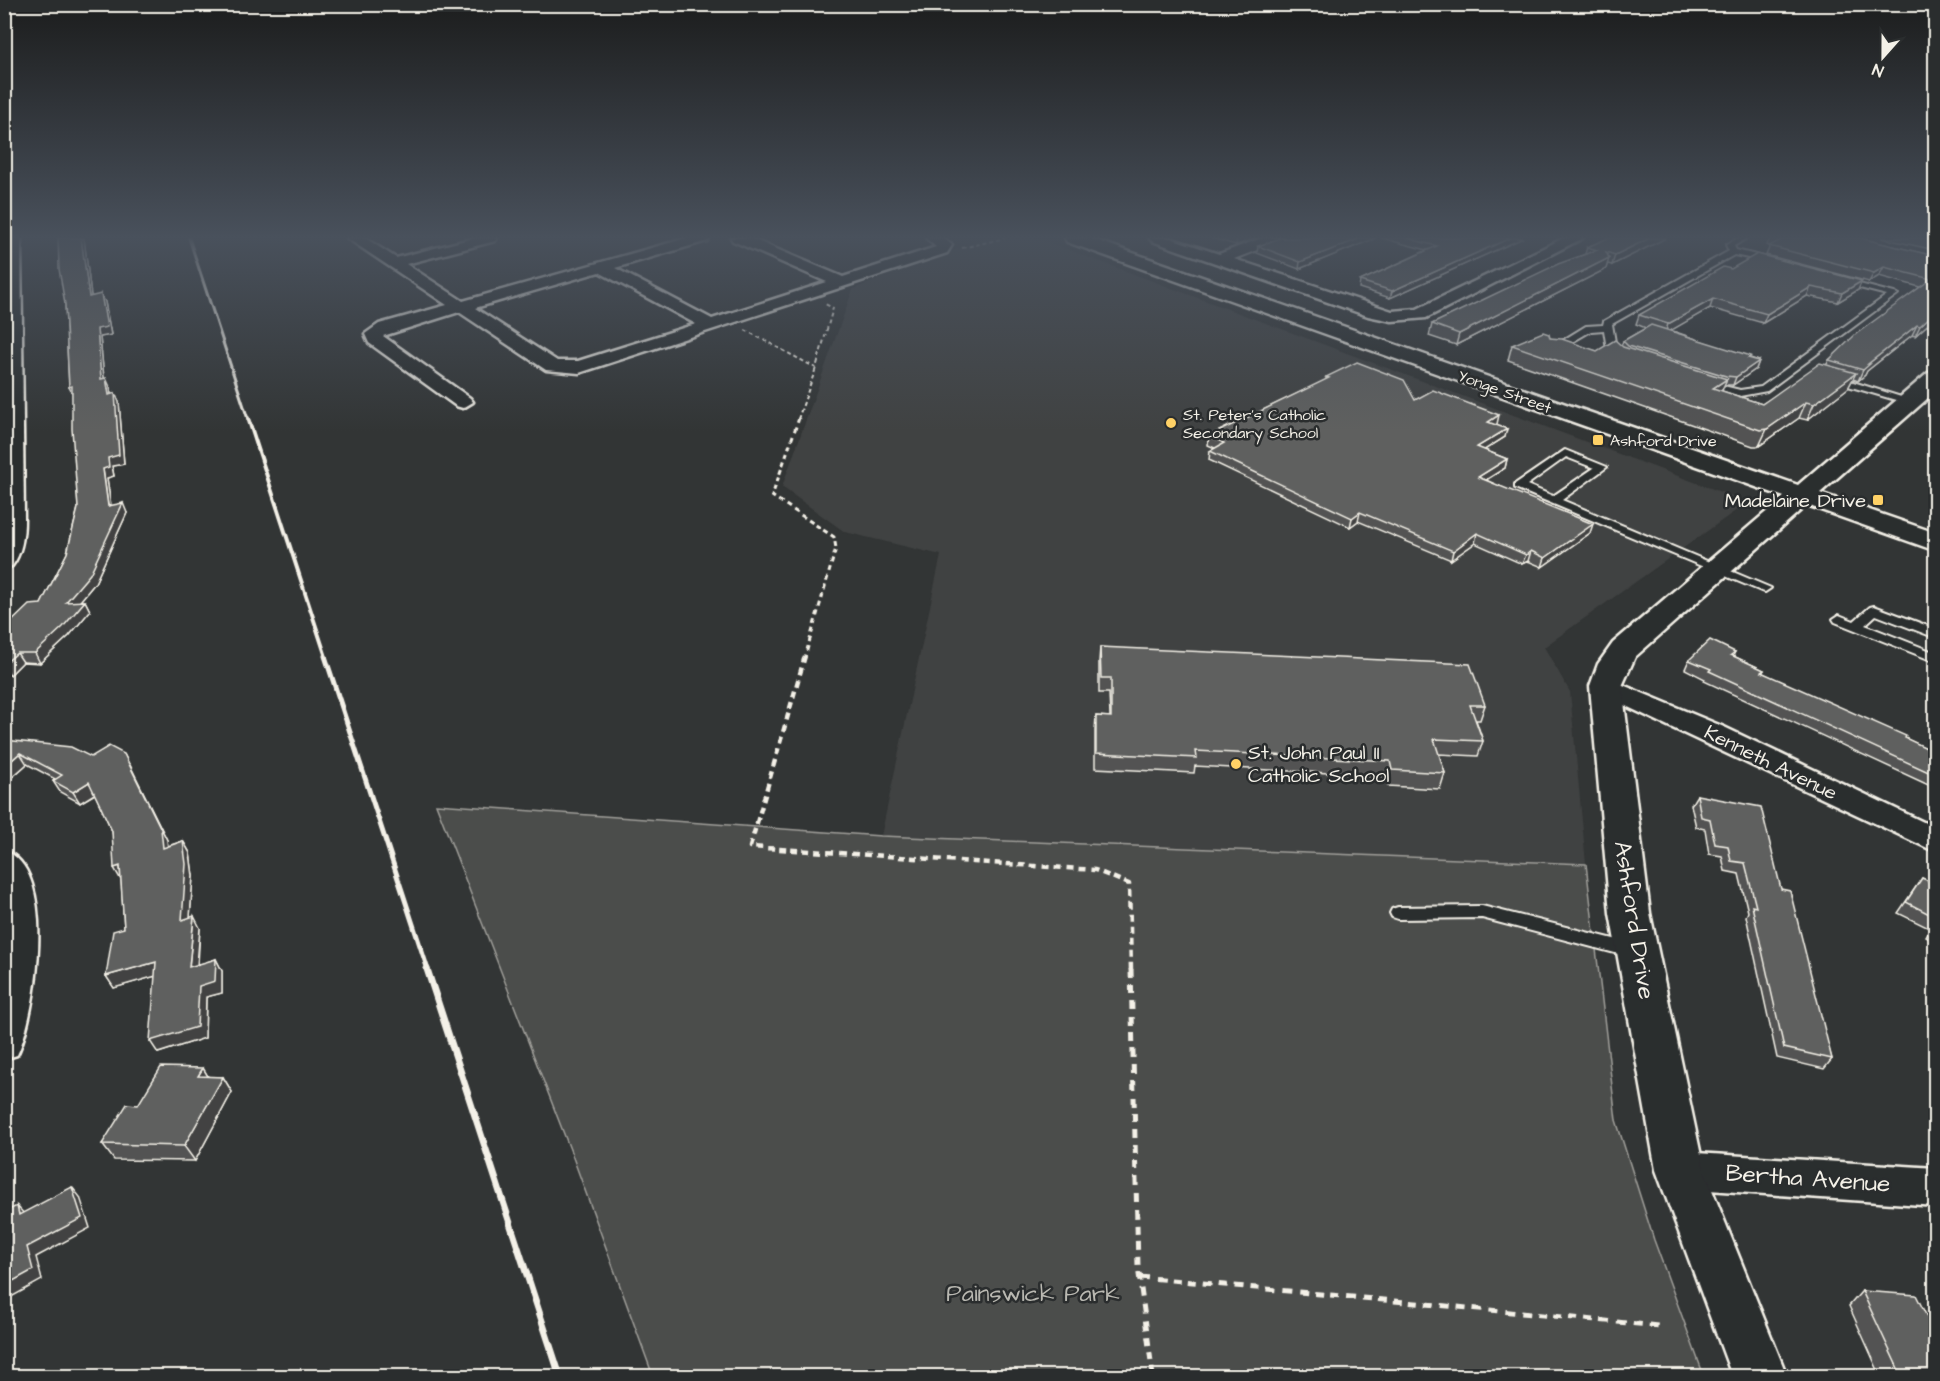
<svg xmlns="http://www.w3.org/2000/svg" width="1940" height="1381" font-family="'Architects Daughter',sans-serif">
<style>
.built{fill:#404242}
.green{fill:#4b4d4c;stroke:#a09f9a;stroke-width:1.5}
.lines{fill:none;stroke-linecap:round;stroke-linejoin:round}
.service-casing{stroke:#f4f1e8;stroke-width:4}
.minor-casing{stroke:#f4f1e8;stroke-width:5}
.secondary-casing{stroke:#f4f1e8;stroke-width:5}
.primary-casing{stroke:#f4f1e8;stroke-width:5}
.path-far3{stroke:#f4f1e8;stroke-width:2;stroke-dasharray:4 3;stroke-linecap:butt}
.path-far2{stroke:#f4f1e8;stroke-width:3;stroke-dasharray:5 4;stroke-linecap:butt}
.path-far1{stroke:#f4f1e8;stroke-width:4.5;stroke-dasharray:7 5;stroke-linecap:butt}
.path{stroke:#f4f1e8;stroke-width:5;stroke-dasharray:9 7;stroke-linecap:butt}
.service{fill:#2a2d2e;fill-rule:evenodd}
.minor{fill:#2a2d2e;fill-rule:evenodd}
.secondary{fill:#2a2d2e;fill-rule:evenodd}
.primary{fill:#2a2d2e;fill-rule:evenodd}
.rail-far3{stroke:#f4f1e8;stroke-width:3}
.rail-far2{stroke:#f4f1e8;stroke-width:4}
.rail-far1{stroke:#f4f1e8;stroke-width:5}
.rail{stroke:#f4f1e8;stroke-width:7}
.wall{fill:#525352;stroke:#f4f1e8;stroke-width:1.5}
.shaded-wall{fill:#424342;stroke:#f4f1e8;stroke-width:1.5}
.building{fill:#5f605f;stroke:#f4f1e8;stroke-width:1.5}
.poi-dot{fill:#ffd166;stroke:#2a2d2e;stroke-width:2}
.labels{text-anchor:middle;stroke-width:5;stroke-linejoin:round;paint-order:stroke}
.far-street-label{font-size:16px;fill:#f4f1e8;stroke:#2a2d2e}
.far-poi-label{font-size:16px;fill:#f4f1e8;stroke:#2a2d2e;text-anchor:start}
.poi-label{font-size:20px;fill:#f4f1e8;stroke:#2a2d2e;text-anchor:end}
.street-label{font-size:20px;fill:#f4f1e8;stroke:#2a2d2e}
.near-street-label{font-size:24px;fill:#f4f1e8;stroke:#2a2d2e}
.near-park-label{font-size:24px;fill:#b9b8b1;stroke:#2a2d2e}
</style>
<rect width="100%" height="100%" fill="#323535"/>
<filter id="ink" filterUnits="userSpaceOnUse"><feTurbulence type="fractalNoise" baseFrequency=".0167" numOctaves="2"/><feDisplacementMap in="SourceGraphic" scale="12" xChannelSelector="R" yChannelSelector="G"/><feConvolveMatrix kernelMatrix="1 2 1 2 8 2 1 2 1" color-interpolation-filters="sRGB"/></filter>
<g filter="url(#ink)">
<path class="built" d="M986,238h48l16,5 698,259 -204,145 26,45 16,172 -705,-28 60,-281 -96,-23 -63,-45 71,-198z"/>
<path class="green" d="M436,804l445,32 705,28 30,256 38,120 50,136h-1051l-82,-224z"/>
<g class="lines">
<g class="service-casing">
<g id="service">
<path d="M1738,238h9l-13,8 2,4 36,9v4l-38,-8 -122,69 4,24 9,9 -2,2h-6l-10,-10 -3,-19 -13,1 -36,21 -8,-2 39,-24 17,-1 1,-4 125,-70 -3,-6z"/>
<path d="M1840,279l58,15 -131,97 -27,5 -36,-9v-4l3,-1 33,8 21,-3 126,-92 -47,-12z"/>
<path d="M1831,377h6l77,24 -8,2 -75,-22z"/>
<path d="M1565,450l42,17 -45,33 209,88 -6,4 -4,-1 -246,-103v-4zM1566,457l28,11 -41,28 -26,-11z"/>
<path d="M1874,606l62,23v9l-60,-23 -11,10 71,28v9l-101,-40 -2,-3 6,-4 15,6 16,-14z"/>
<path d="M1482,906l152,38 6,2 2,5 -2,5 -6,2 -152,-40 -84,1 -6,-2 -2,-4 2,-4 6,-2z"/>
</g>
</g>
<g class="minor-casing">
<g id="minor">
<path d="M5,238h16l3,281c0,16 -2,34 -12,47l-8,2z"/>
<path d="M347,238h18l31,20 78,-20h23l-2,3 -89,23 57,37 224,-63h22l-2,3 -92,27 97,51 115,-37 -94,-41 -2,-3h19l93,39 93,-30 -10,-9h17l9,7 -5,8 -368,120 -33,-3 -87,-58 -76,24 87,62 3,4 -10,6 -7,-2 -87,-63 -4,-9 14,-10 68,-19zM599,272l97,52 -118,37h-21l-82,-53z"/>
<path d="M1149,238h21l49,16 43,-16h20l-2,3 -46,18 158,52 25,-2 147,-71h19l-157,80 -34,3 -24,-5 -216,-75z"/>
<path d="M1606,678l118,49 212,101v24l-340,-160 -3,-6 3,-6z"/>
<path d="M4,851c55,16 32,165 13,204l-13,4z"/>
<path d="M1680,1152l256,16v38l-256,-18 -14,-5 -6,-13 6,-13z"/>
</g>
</g>
<g class="secondary-casing">
<path id="secondary" d="M1801,488l9,2 4,6 -4,6 -175,155 -13,29 28,227 54,257 83,206h-55l-76,-206 -46,-257 -20,-227 8,-22 15,-21 179,-153z"/>
</g>
<g class="primary-casing">
<path id="primary" d="M1065,238h25l708,247 130,-112 8,-2v20l-116,102 116,40v18l-869,-309z"/>
</g>
<g class="path-far3">
<path d="M962,248l43,-10"/>
<path d="M745,330l71,38 17,-60 -8,-4"/>
<path d="M798,419l18,-51"/>
</g>
<path class="path-far2" d="M799,418l-27,78 62,41 2,11 -31,109"/>
<path class="path-far1" d="M805,656l-55,191 345,23 34,14 2,86"/>
<g class="path">
<path d="M1131,969l7,298 15,109"/>
<path d="M1139,1277l520,49"/>
</g>
<use href="#service" class="service"/>
<use href="#minor" class="minor"/>
<use href="#secondary" class="secondary"/>
<use href="#primary" class="primary"/>
<path class="rail-far3" d="M189,238l59,181"/>
<path class="rail-far2" d="M248,418l78,239"/>
<path class="rail-far1" d="M325,656l103,314"/>
<path class="rail" d="M427,969l133,407"/>
</g>
<g class="wall">
<path d="M58,238h26l7,58 14,6 6,33 -11,2 4,42 6,8 1,7 8,8 5,62 -12,2 2,10 -7,2 4,28 16,7 -32,70 -15,18h5l5,10 -21,25 -29,27 -17,-1 -13,13 -6,-1v-45l37,-25 26,-51 11,-45 -6,-115 -3,-6 -4,-83z"/>
<path d="M1211,238h46l-21,7z"/>
<path d="M1376,238l-77,31 -42,-16 1,-7z"/>
<path d="M1381,238h142l-133,60 -31,-10 1,-7 67,-31z"/>
<path d="M1666,238l-54,27 -5,-1 -1,5 -150,76 -27,-9 3,-12 153,-70 2,-7z"/>
<path d="M1770,238h90l75,18v62l-20,18 -3,-1 -45,36 -2,4 -7,6 -5,-2 -5,9 -41,32 -8,-2 -40,28h-6l-245,-86 4,-15 38,-7 47,13 24,-5 2,-5 23,-13 -10,-4 3,-9 92,-46 127,21 -20,12 -31,-6 -44,27 -53,-15 -40,22 89,31 -3,8 -23,16h-9l-2,6 40,13 65,-40 2,-4 91,-73 -41,-11 -10,6 -103,-27 4,-9 -3,-1z"/>
<path d="M1881,238h54v12z"/>
<path d="M1326,377l89,23 82,24h-1l9,13 -21,13 23,9 -2,9 -19,12 104,53 -48,34 -14,-6 -6,3 -47,-21 -24,17 -93,-39 -8,6 -141,-67 1,-9 5,-3 -7,-3 1,-9 117,-56z"/>
<path d="M1100,647l385,58 -5,15h-4l7,21 -5,15 -39,-2 6,19 -5,16 -52,-3 -3,-10 -190,-10 -1,7 -99,-5v-37l1,-15 14,1 -1,-24h-10v-32z"/>
<path d="M1735,652l-2,4 31,14 -2,3 173,79v36l-231,-107 1,-2 -20,-10 4,-9z"/>
<path d="M4,740l126,25 37,75 1,6 15,-5 7,12 3,23 -3,41 10,11 -2,37 18,-6 6,12v22l-16,4 -1,41 -47,15 -3,-77 -41,12 -8,-12 18,-48 -3,-49 -9,-48 -17,-37 -15,9 -20,-11 -7,-11 2,-2 -28,-15 -17,15h-6z"/>
<path d="M1697,795l84,94 51,170 -8,10 -47,-11 -31,-142 2,-4 -9,-38 -14,-3 -3,-15 -13,-2 -4,-25 -9,-2 -5,-22z"/>
<path d="M1922,878l13,6v58l-9,-5 5,-8 -33,-16z"/>
<path d="M203,1068l5,9h15l9,15 -37,69 -81,-1 -12,-16 36,-39z"/>
<path d="M1862,1291l73,86h-54l-32,-71z"/>
</g>
<g class="shaded-wall">
<path d="M81,238h3l8,66 -3,-7z"/>
<path d="M1241,238h16l-21,7 1,-6z"/>
<path d="M1361,238h15l-77,31 1,-7z"/>
<path d="M1510,238h13l-133,60 2,-7z"/>
<path d="M1650,238h16l-54,27 3,-10z"/>
<path d="M1609,258l-3,11 -150,76 3,-11z"/>
<path d="M1884,267l-5,9 -10,6 5,-9z"/>
<path d="M1862,281l-4,9 -20,12 4,-9z"/>
<path d="M1811,287l-4,9 -44,27 4,-9z"/>
<path d="M101,294l4,8 6,33 -11,2 5,51 -4,-9 -4,-50z"/>
<path d="M1713,299l-3,9 -45,26 3,-10z"/>
<path d="M1935,312v6l-20,18 5,-10z"/>
<path d="M1917,325l-5,10 -45,36 -2,4 -7,6 5,-11 5,-6z"/>
<path d="M1759,361l-3,8 -23,16 3,-8z"/>
<path d="M1856,373l-8,15 -41,32 7,-16z"/>
<path d="M106,378l4,9 2,16 -3,-8z"/>
<path d="M1727,379l-7,15 -7,-6z"/>
<path d="M115,393l4,9 5,62 -12,2 2,10 -7,2 5,37 -4,-9 -5,-37 5,-11z"/>
<path d="M1806,402l-7,16 -40,28 8,-17z"/>
<path d="M1499,415l-2,9 -11,6 2,-8z"/>
<path d="M1507,429l-2,8 -30,19 2,-9z"/>
<path d="M1507,459l-2,9 -29,18 2,-9z"/>
<path d="M123,503l4,10 -32,70 -23,28 -6,-9z"/>
<path d="M1360,512l-2,9 -8,6 2,-9z"/>
<path d="M1593,524l-3,9 -48,34 3,-9z"/>
<path d="M1477,533l-2,10 -24,17 2,-9z"/>
<path d="M1531,551l-3,10 -6,3 4,-9z"/>
<path d="M85,601l5,10 -21,25 -29,27 -5,-10z"/>
<path d="M17,653l6,9 -13,13 -6,-9v-2z"/>
<path d="M20,753l7,11 -17,15 -6,-9v-3z"/>
<path d="M124,754l43,86 2,20 -6,-12z"/>
<path d="M89,782l7,11 -16,10 -7,-11z"/>
<path d="M183,841l7,12 3,23 -4,55 -7,-11z"/>
<path d="M120,866l1,14 -7,-12z"/>
<path d="M194,916l6,12 -4,51 -7,-12z"/>
<path d="M216,959l6,12v22l-16,4 -1,41 -47,15 -8,-12 49,-55z"/>
<path d="M156,962l7,12 -49,14 -8,-12z"/>
<path d="M203,1068l9,15 -14,-7z"/>
<path d="M223,1077l9,15 -37,69 -11,-15z"/>
<path d="M72,1187l8,10 10,31 -54,29 6,23 -38,21v-15l23,-39z"/>
<path d="M17,1206l9,10 -7,-1z"/>
</g>
<g class="building">
<path d="M58,238h23l8,59 12,-3 6,33 -10,2 4,50 5,-1 3,17 6,-2 4,62 -11,3 1,9 -6,2 5,37 15,-3 -33,71 -24,28 19,-1 -22,26 -28,26h-18l-13,11v-35l25,-24 12,-1 26,-51 11,-45 -6,-79v-43l-3,1 -4,-83 -6,-35z"/>
<path d="M1280,238h81l-61,24 -42,-16z"/>
<path d="M1406,238h104l-118,53 -32,-10 77,-35z"/>
<path d="M1608,238h42l-35,17 -9,-3 3,6 -150,76 -27,-10 126,-60 39,-14 -10,-3z"/>
<path d="M1778,238h82l75,18v56l-15,14 -3,-1 -49,39h2l-7,6 -34,-10 27,-26 75,-55 -47,-12 -10,6 -105,-27 14,-7z"/>
<path d="M1757,254l105,27 -20,12 -31,-6 -44,27 -54,-15 -45,25 -29,-9 84,-48 8,2z"/>
<path d="M1651,325l100,31 -3,2 11,3 -23,16 -10,-1 -98,-30 -5,-5z"/>
<path d="M1543,332l6,2 1,4 12,1 35,12 18,-11 8,7 104,32 -14,9 49,16 58,-41 36,10 -42,31 -8,-2 -39,27 -7,1 -248,-85z"/>
<path d="M1357,362l47,18 11,20 18,-10 66,25 -11,7 19,7 -30,18 30,12 -29,18 115,47 -48,34 -14,-7 -5,4 -49,-22 -24,18 -93,-39 -8,6 -142,-67 14,-8 -15,-7 120,-58 -3,-1z"/>
<path d="M1710,640l25,12 -4,3 33,15 -3,2 145,64 -1,2 30,14v23l-226,-104 2,-2 -22,-9z"/>
<path d="M1100,647l370,17 15,41h-15l13,36 -49,-2 11,34 -53,-3 -2,-9 -194,-10 1,7 -101,-5v-37l15,1v-39h-10z"/>
<path d="M4,740l67,7 20,10 18,-11 15,8 37,75 2,19 20,-7 3,23 -4,56 12,-4 -5,51 27,-8 -1,22 -16,5 -2,41 -47,14 6,-79 -50,14 7,-45 11,-3 -4,-62 -6,2 -2,-37 -23,-49 -16,10 -20,-11 9,-6 -42,-22 -16,14z"/>
<path d="M1697,795l64,12 20,82 9,2 42,168 -48,-11 -32,-142 4,1 -11,-44 -14,-2 -3,-15 -13,-2 -5,-25 -9,-2z"/>
<path d="M1922,878l13,6v33l-29,-15z"/>
<path d="M161,1067l42,1 -5,8 25,1 -39,69 -82,-2 25,-40 11,1z"/>
<path d="M72,1187l10,31 -55,29 6,23 -29,16v-74l13,-6 2,9z"/>
<path d="M1862,1291l54,4 19,38v44h-33z"/>
</g>
</g>
<linearGradient id="sky" x2="0" y2="1"><stop stop-color="#1c1d1d"/><stop offset="0.55" stop-color="#49515c"/><stop offset="1" stop-color="#49515c" stop-opacity="0"/></linearGradient>
<rect width="1940" height="431" fill="url(#sky)"/>
<g class="poi-dot">
<circle cx="1171" cy="423" r="6"/>
<rect x="1592" y="434" width="12" height="12" rx="3"/>
<rect x="1872" y="494" width="12" height="12" rx="3"/>
<circle cx="1236" cy="764" r="6"/>
</g>
<g class="labels">
<g class="far-street-label">
<text transform="translate(1505 391) rotate(20)" y="6">Yonge Street</text>
</g>
<g class="far-poi-label">
<text x="1183" y="420">St. Peter's Catholic<tspan x="1183" dy="18">Secondary School</tspan></text>
<text x="1610" y="446">Ashford Drive</text>
</g>
<g class="poi-label">
<text x="1866" y="507">Madelaine Drive</text>
<text x="1248" y="759" text-anchor="start">St. John Paul II<tspan x="1248" dy="23">Catholic School</tspan></text>
</g>
<g class="street-label">
<text transform="translate(1771 762) rotate(26)" y="7">Kenneth Avenue</text>
</g>
<g class="near-street-label">
<text transform="translate(1635 920) rotate(81)" y="8">Ashford Drive</text>
<text transform="translate(1808 1178) rotate(4)" y="8">Bertha Avenue</text>
</g>
<g class="near-park-label">
<text x="1033" y="1301">Painswick Park</text>
</g>
</g>
<rect width="1940" height="1381" fill="none" stroke="#2a2d2e" stroke-width="24"/>
<rect x="12" y="12" width="1916" height="1357" fill="none" stroke="#f4f1e8" stroke-width="2" filter="url(#ink)"/>
<g transform="translate(1883 57) rotate(201)" stroke="#2a2d2e" stroke-width="4.5" paint-order="stroke">
<path d="M0-4.5L10 22L0 15L-10 22Z" fill="#f4f1e8"/>
<text y="-9" font-size="16" font-weight="bold" text-anchor="middle" fill="#f4f1e8">N</text>
</g>
</svg>
